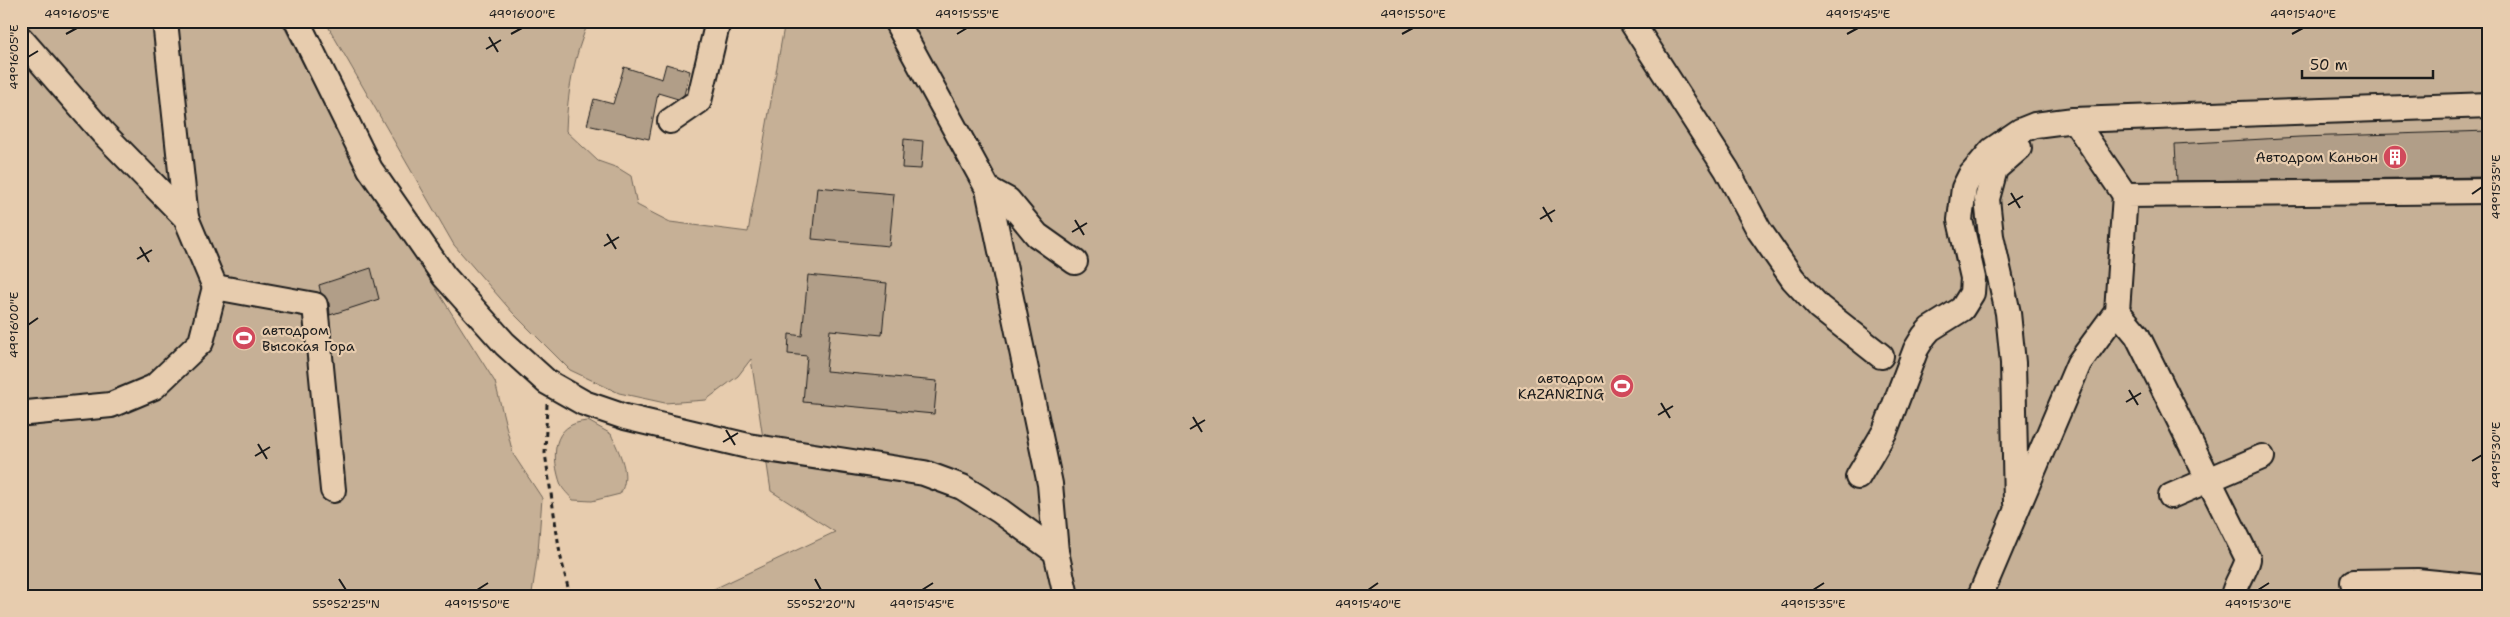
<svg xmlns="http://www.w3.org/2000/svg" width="2510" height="617" font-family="'Shantell Sans',sans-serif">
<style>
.green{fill:#c6b096;stroke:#716659}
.building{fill:#b19e88;stroke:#1c1c1c}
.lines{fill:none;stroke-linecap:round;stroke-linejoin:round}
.minor-casing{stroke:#1c1c1c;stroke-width:28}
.path{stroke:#1c1c1c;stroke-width:3;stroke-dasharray:5 4;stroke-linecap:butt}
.minor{stroke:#e7ccae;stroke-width:24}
.ticks{fill:none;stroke:#1c1c1c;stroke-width:2}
.labels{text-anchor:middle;stroke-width:4.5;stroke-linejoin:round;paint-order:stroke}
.poi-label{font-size:14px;fill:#1c1c1c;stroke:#e7ccae;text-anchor:end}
.neatline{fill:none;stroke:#1c1c1c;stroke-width:2}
.ticks-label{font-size:12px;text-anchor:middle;fill:#1c1c1c}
</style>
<rect width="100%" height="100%" fill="#e7ccae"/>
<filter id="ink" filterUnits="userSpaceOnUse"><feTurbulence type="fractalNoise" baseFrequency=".02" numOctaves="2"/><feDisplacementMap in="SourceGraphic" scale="10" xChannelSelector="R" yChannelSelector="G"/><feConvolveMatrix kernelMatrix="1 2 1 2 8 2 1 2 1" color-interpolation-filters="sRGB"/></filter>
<g filter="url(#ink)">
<g class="green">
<path d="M21,21h260l60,117 154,244 18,72 29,44 -4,54 -6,41 -12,3h-499z"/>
<path d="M325,21h264c-15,34 -22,73 -23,110l32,30 20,7 13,8 6,29 33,17 78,10 37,-211h1704v575h-1790l136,-64 -64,-41 -20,-132 -13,17 -32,24 -41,3 -46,-10 -49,-23 -57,-57 -59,-68z"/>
<path d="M588,421l23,13c8,19 21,40 9,60l-28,7 -19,-1c-4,-5 -10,-10 -12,-15 -10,-28 -10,-62 27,-64z"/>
</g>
<g class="building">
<path d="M666,64l24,7 -6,24 -6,4 -20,-6 -9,46 -62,-14 7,-26 19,5 11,-37 38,12z"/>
<path d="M2489,131v46l-312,4 -2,-37 125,-7z"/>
<path d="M904,139l19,2 -2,28 -19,-1z"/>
<path d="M817,187l77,7 -5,52 -77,-7z"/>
<path d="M371,268l8,31 -49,16 -1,-12 -8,-9 -2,-9z"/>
<path d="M808,275l79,8 -5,52 -52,-5 -4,41 111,10 -3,33 -131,-12 4,-46 -19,-2 1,-20 13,2z"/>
</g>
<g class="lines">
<g class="minor-casing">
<g id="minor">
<path d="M165,21l21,197"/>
<path d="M297,21l73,148 74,107 61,68 42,38 37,21 41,14 123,29 176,27 38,14 38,24 56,41"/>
<path d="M896,21l92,168 62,295 6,68 10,44"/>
<path d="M1631,21l96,149 32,60 34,49 26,28 62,49"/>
<path d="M21,39l82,94 83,85 29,69 -14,55 -47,45 -43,18 -84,8 -6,-1"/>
<path d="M2074,120l51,75"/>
<path d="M670,121l29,-20 19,-80"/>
<path d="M988,189l20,11 29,35 38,27"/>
<path d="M215,287l100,18 18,185"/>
<path d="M2117,311l20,24 111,224c-3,13 -12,23 -15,37"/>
<path d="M1858,477l27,-46 31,-82 8,-13 6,-7 32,-20 10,-16 1,-15 -13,-58 4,-32 6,-12 22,-26 28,-19 15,-6 39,-5 415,-15"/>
<path d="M2171,496l91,-39"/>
<path d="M2016,503l-3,-140 -5,-50 -17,-77 -4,-37 8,-30 24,-21"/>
<path d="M2353,582l64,-1 72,7"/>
<path d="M1980,596l99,-233 38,-52 8,-116 364,-4"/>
</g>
</g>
<path class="path" d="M547,404l-2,49 15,101 10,42"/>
<use href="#minor" class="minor"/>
</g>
</g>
<path class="ticks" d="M66,34l11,-6M511,34l11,-6M957,34l10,-6M1402,34l11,-6M1847,34l11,-6M2292,34l11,-6M489,37l9,15M486,49l15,-9M28,57l10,-6M2011,193l9,15M2472,194l10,-7M2008,205l15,-9M1543,207l9,15M1540,219l15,-9M1075,220l9,15M1072,232l15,-9M607,234l9,15M604,246l15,-9M140,247l9,15M137,259l15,-9M28,325l10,-7M2129,390l9,15M2126,402l15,-9M1661,403l9,15M1658,415l15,-9M1193,417l9,15M1190,429l15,-9M726,430l9,15M723,442l15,-9M258,444l9,15M255,456l15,-9M2472,461l10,-6M339,579l7,11M815,579l6,11M477,590l11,-7M922,590l11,-7M1368,590l10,-7M1813,590l11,-7M2258,590l11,-7"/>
<defs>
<g id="building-disc" transform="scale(1.25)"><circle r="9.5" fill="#d1495b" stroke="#e7ccae"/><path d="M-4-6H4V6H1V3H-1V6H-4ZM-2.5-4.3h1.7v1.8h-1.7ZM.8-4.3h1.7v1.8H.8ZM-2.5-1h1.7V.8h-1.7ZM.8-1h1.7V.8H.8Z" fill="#fff"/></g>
<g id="stadium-disc" transform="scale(1.25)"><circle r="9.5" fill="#d1495b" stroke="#e7ccae"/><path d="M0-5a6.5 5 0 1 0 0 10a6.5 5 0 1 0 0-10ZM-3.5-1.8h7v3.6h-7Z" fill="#fff"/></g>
</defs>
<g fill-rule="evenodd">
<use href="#building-disc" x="2395" y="157"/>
<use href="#stadium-disc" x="244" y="338"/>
<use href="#stadium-disc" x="1622" y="386"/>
</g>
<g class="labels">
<g class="poi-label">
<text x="2378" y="162">Автодром Каньон</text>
<text x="262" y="335" text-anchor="start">автодром<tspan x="262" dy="16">Высокая Гора</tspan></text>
<text x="1604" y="383">автодром<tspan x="1604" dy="16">KAZANRING</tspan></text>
</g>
</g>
<rect width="2510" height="617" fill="none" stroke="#e7ccae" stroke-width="55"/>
<path d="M2302 70v8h131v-8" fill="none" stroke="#1c1c1c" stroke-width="2.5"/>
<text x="2310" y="70" font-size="15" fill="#1c1c1c" stroke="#e7ccae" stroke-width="4" paint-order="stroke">50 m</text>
<rect x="28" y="28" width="2454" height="562" class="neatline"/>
<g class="ticks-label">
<text x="77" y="18">49°16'05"E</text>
<text x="522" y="18">49°16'00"E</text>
<text x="967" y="18">49°15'55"E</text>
<text x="1413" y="18">49°15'50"E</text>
<text x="1858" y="18">49°15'45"E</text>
<text x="2303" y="18">49°15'40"E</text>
<text transform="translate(14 57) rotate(-90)" y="4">49°16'05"E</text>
<text transform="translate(2496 187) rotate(-90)" y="4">49°15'35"E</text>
<text transform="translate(14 325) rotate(-90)" y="4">49°16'00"E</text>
<text transform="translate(2496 455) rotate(-90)" y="4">49°15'30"E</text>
<text x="346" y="608">55°52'25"N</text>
<text x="477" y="608">49°15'50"E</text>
<text x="821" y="608">55°52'20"N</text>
<text x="922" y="608">49°15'45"E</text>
<text x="1368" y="608">49°15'40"E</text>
<text x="1813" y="608">49°15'35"E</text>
<text x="2258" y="608">49°15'30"E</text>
</g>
</svg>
